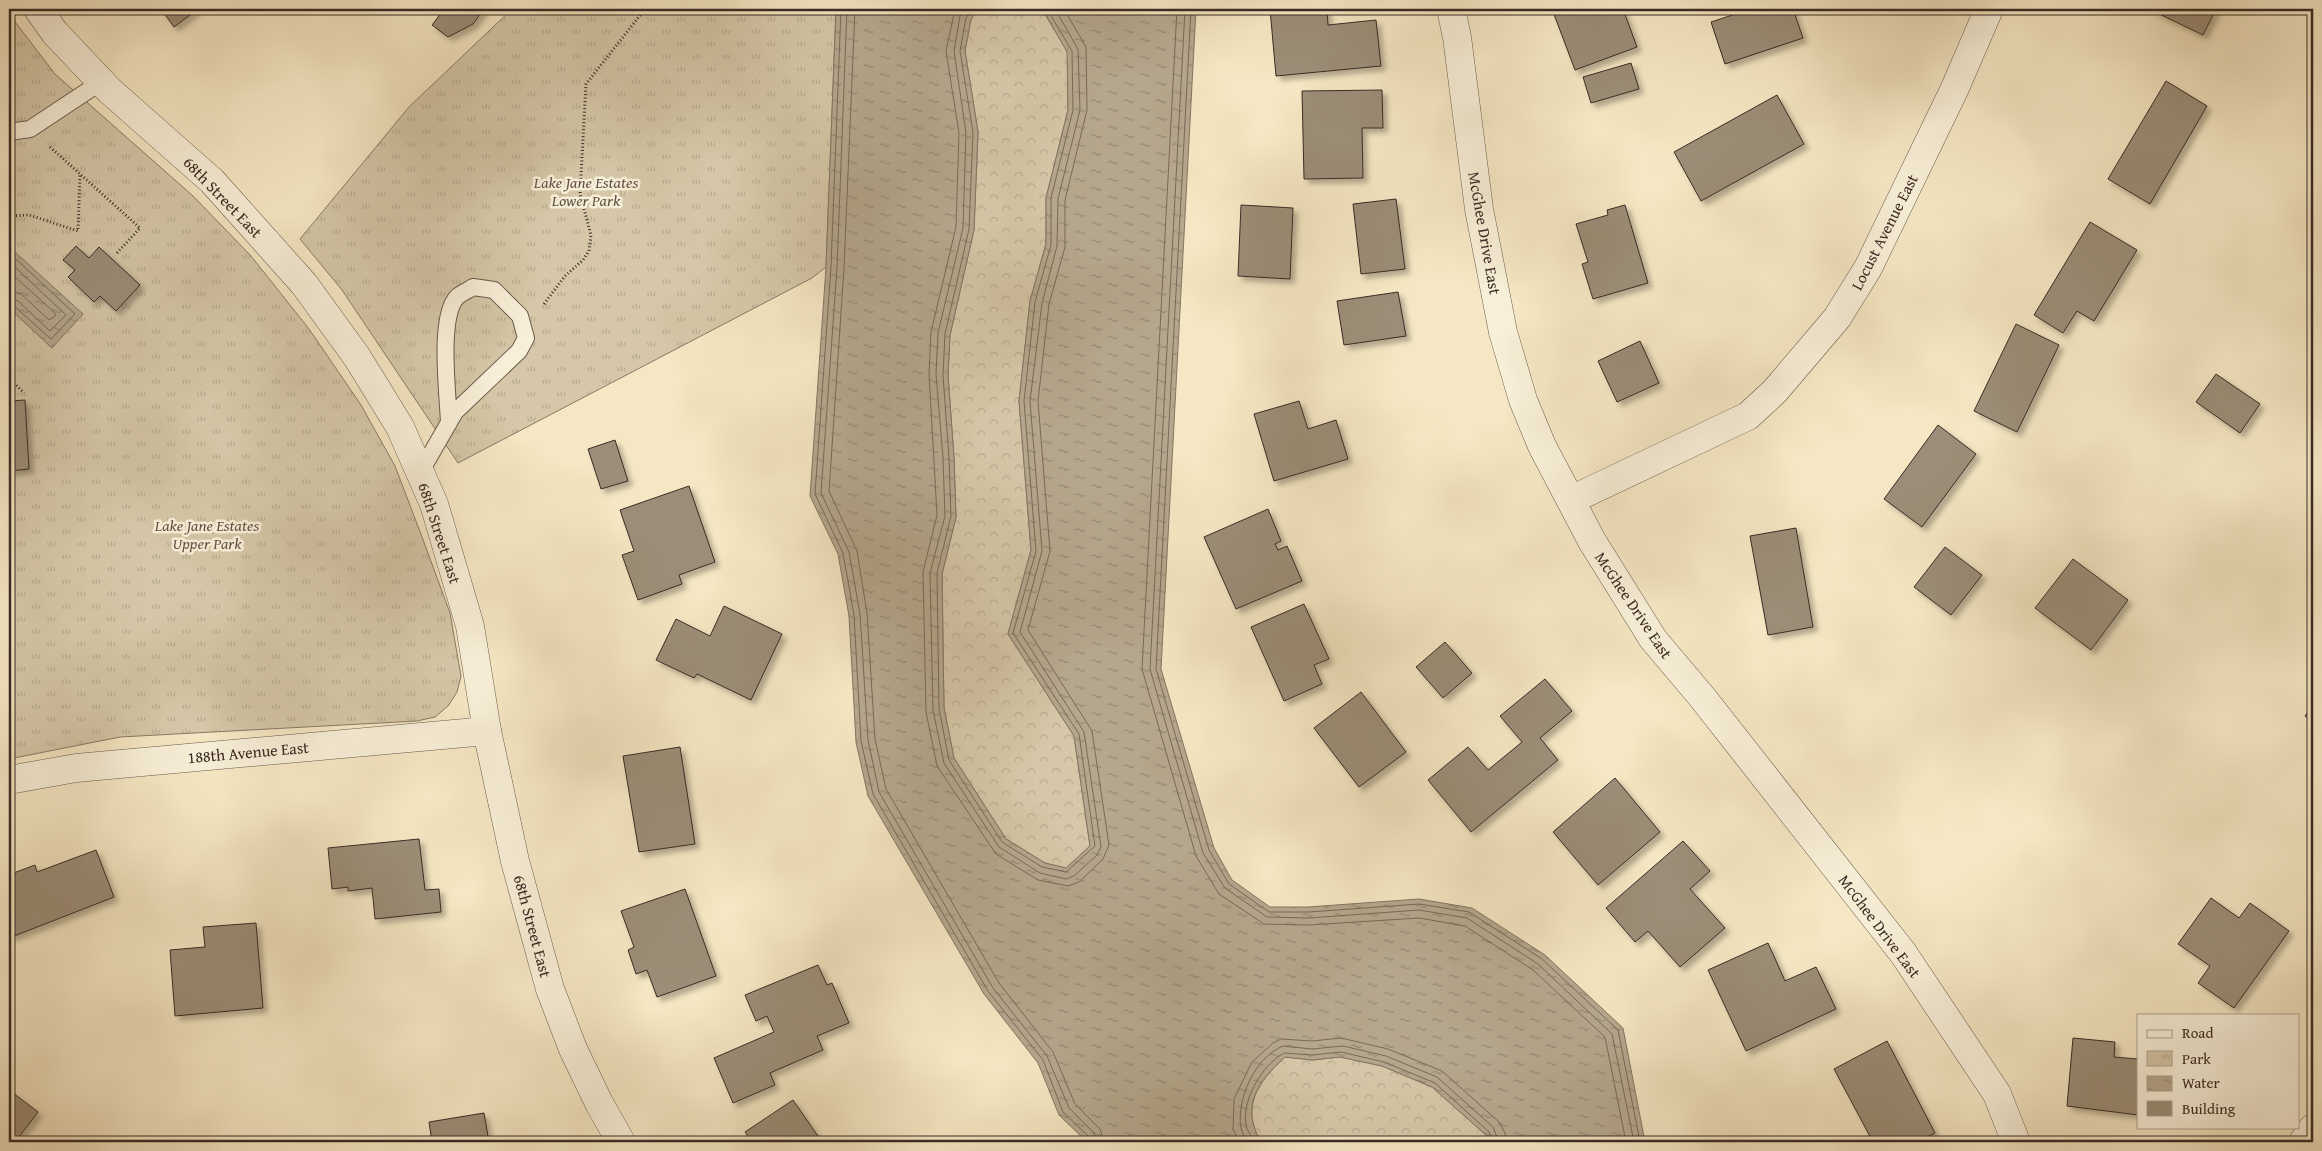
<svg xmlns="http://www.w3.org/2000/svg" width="2322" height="1151" font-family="'Gentium Book Plus',serif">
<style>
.forest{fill:url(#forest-crowns);stroke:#887966}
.park{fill:url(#park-tufts);stroke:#887966}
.water{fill:url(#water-ripples);stroke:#847563}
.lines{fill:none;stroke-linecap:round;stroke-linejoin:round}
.shore{stroke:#786959;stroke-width:1}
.building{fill:#9b8d77;stroke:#3a2b25;filter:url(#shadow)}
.service-casing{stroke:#695a4c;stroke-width:18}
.minor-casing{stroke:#695a4c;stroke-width:29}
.tertiary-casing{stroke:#695a4c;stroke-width:29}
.path{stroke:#3a2b25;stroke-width:3;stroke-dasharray:1 2.5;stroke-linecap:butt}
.service{stroke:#f8efd8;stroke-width:16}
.minor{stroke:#f8efd8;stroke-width:28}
.tertiary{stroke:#f8efd8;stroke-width:28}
.labels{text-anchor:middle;stroke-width:5;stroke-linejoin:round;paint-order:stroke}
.park-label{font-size:16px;font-style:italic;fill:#615246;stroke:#f8efd8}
.street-label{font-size:16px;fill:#3a2b25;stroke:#f8efd8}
</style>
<defs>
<pattern id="forest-crowns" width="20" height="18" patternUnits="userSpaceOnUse" patternTransform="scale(1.25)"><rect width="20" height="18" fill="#d5c7a8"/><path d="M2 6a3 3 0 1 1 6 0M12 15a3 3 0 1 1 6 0" fill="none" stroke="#b8ab90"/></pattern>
<pattern id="park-tufts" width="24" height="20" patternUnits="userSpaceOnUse" patternTransform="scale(1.25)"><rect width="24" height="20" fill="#d5c7a8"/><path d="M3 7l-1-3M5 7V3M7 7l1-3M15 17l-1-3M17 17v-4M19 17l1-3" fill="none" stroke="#b8ab90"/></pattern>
<pattern id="water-ripples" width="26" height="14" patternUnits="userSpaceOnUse" patternTransform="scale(1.25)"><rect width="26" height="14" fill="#b5a78d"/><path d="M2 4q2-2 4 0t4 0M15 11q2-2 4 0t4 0" fill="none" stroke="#948873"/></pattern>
<filter id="shadow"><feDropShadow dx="4.5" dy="4.5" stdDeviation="2.5" flood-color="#0004"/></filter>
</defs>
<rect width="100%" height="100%" fill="#f5e7c3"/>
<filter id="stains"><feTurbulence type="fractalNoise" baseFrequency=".004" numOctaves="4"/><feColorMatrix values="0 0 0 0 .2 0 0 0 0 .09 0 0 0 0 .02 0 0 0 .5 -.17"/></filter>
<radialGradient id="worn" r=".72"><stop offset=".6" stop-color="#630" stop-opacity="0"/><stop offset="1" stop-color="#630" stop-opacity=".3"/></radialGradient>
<g class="forest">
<path d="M978,9h61l5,4 24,39v58l-22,88v46l-16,57 -11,100 12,149 -23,84 66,102 16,110 -24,22 -21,-5 -39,-24 -52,-81 -10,-50 -2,-134 14,-57 -2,-59 -6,-83 2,-40 24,-105 4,-98 -13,-81 6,-32z"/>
<path d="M1285,1057l27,3 28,-3 42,9 50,21 54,48 3,7h-228c-21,-35 -3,-60 24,-85z"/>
</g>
<g class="park">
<path d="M512,9h324l-10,258 -14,11 -354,185 -116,-173 -42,-51 109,-132z"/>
<path d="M9,14l46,60 138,122 58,60 58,73 52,76 34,61 27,71 28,76 11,63 -4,16 -9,14 -13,11 -18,4 -297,16 -111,22z"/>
</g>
<g class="water">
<path d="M836,9h142l-7,10 -6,32 13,81 -4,98 -24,105 -2,40 6,83 2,59 -14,57 2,134 10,50 52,81 39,24 21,5 24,-22 -16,-110 -66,-102 23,-84 -12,-149 11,-100 16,-57v-46l22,-88 -1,-58 -22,-39 -6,-4h157l-35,660 53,179 18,32 38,27h38l111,-8 53,9 73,47 78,73 22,114h-156l-3,-7 -54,-48 -50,-21 -42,-9 -28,3 -27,-3c-28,25 -45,50 -24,85h-174l-28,-27 -21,-52 -54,-69 -116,-198 -12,-54 -7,-126 -11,-62 -28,-58 16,-229z"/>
<path d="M15,252l68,62 -31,34 -43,-40v-50z"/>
</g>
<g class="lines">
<g class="shore">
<path d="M841,9l-10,258 -16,227 28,59 11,62 7,126 12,53 115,197 55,69 20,52 26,25 1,5"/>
<path d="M847,9l-10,258 -16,226 28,59 11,62 8,126 11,52 114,196 54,68 22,52 25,25 3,9"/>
<path d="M855,9l-11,259 -15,223 28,60 10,62 8,126 11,50 113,194 54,69 22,52 25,25 4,13"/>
<path d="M955,9l-9,42 13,82 -3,94 -25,105 -2,42 8,141 -14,57 3,140 11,54 59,88 42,26 30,6 11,-4 24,-23 6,-14 -17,-114 -64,-101 22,-79 -12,-150 11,-97 16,-57v-47l22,-90 -1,-63 -22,-38"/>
<path d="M964,9l-4,7 -6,35 12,82 -3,95 -25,105 -2,41 7,84 2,58 -15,57 3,137 11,53 55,84 41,26 26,6 8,-3 23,-21 4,-8 -17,-115 -64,-100 22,-81 -12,-150 12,-98 15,-57 1,-47 22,-89 -2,-61 -23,-40"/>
<path d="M972,9l-6,9 -6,33 13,81 -4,97 -24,105 -2,41 6,83 2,58 -14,57 2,136 10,51 53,82 40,25 24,5 29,-26 -16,-112 -66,-101 23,-82 -12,-150 11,-99 16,-57v-47l22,-88 -1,-59 -25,-42"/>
<path d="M1177,9l-35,660 54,187 23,38 45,30 45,1 110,-7 46,8 68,44 72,67 21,105"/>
<path d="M1185,9l-35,660 53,184 22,35 42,29 42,1 110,-8 48,8 71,46 74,70 22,108"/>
<path d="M1191,9l-35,660 53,181 20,34 40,28h40l110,-8 50,8 73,47 76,71 22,112"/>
<path d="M9,261l8,-1 58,54 -24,25 -37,-33 -5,-1"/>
<path d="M9,268h7l50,47 -16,16 -32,-30 -9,-3"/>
<path d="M9,275l5,1 41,37v3l-6,4 -28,-26 -12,-3"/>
<path d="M1239,1142l-6,-13 1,-30 18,-37 21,-19 8,-4 31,2 29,-3 47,11 54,22 57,51 6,11 2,9"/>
<path d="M1248,1142c-3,-4 -6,-9 -7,-14 -5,-28 14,-71 42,-82l29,3 31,-3 43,10 51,21 56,50 6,15"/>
<path d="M1255,1142c-2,-4 -6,-9 -8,-13 -8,-26 15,-64 37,-76l28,2 29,-3 43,10 51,21 54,49 4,10"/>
</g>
</g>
<g class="building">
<path d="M161,9h37l-24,18z"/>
<path d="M444,9h40l-11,15 -25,13 -16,-12z"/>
<path d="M1270,9h57l1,16 48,-5 5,46 -105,10z"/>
<path d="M1552,9h71l14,38 -62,23z"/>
<path d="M1751,9h42l10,29 -78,26 -14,-42z"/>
<path d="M2154,9h62l-13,26 -50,-24z"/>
<path d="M1631,63l8,26 -48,14 -8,-26z"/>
<path d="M2166,81l41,25 -57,98 -42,-25z"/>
<path d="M1382,90l1,38h-21l1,50 -59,1 -2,-88z"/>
<path d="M1777,95l27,49 -103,57 -27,-49z"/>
<path d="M1396,199l9,70 -44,5 -8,-70z"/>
<path d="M1241,205l52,3 -3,71 -52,-3z"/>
<path d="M1625,205l23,78 -55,16 -11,-35 6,-2 -12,-38 32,-9 -1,-5z"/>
<path d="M2090,222l47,28 -43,71 -17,-10 -14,22 -29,-18z"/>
<path d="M76,246l13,12 10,-11 41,38 -24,26 -16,-15 -6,6 -26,-25 7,-7 -12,-10z"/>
<path d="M1398,292l8,44 -62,9 -7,-44z"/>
<path d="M2016,324l43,21 -42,87 -43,-21z"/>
<path d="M1640,341l19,42 -42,19 -19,-41z"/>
<path d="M2216,374l44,30 -20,29 -44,-31z"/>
<path d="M25,400l4,69 -20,2v-70z"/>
<path d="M1299,401l9,28 28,-9 12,39 -74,22 -20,-67z"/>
<path d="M1938,425l38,29 -54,73 -38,-28z"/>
<path d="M615,440l13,41 -27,8 -13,-40z"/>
<path d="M689,486l26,76 -36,13 3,9 -44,16 -16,-45 12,-4 -14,-41z"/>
<path d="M1268,509l13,32 -6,3 3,6 9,-4 15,35 -66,28 -32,-72z"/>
<path d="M1796,528l17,99 -45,8 -18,-99z"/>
<path d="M1945,547l37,28 -31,40 -37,-28z"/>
<path d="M2073,559l55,41 -37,50 -56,-42z"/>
<path d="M1304,604l25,55 -15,6 8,19 -38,17 -33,-74z"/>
<path d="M724,606l58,28 -31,66 -54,-26 -3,4 -38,-18 20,-41 34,17z"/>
<path d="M1445,642l27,31 -29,25 -27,-31z"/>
<path d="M1545,679l27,32 -32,27 18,22 -87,72 -43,-52 40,-33 20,23 34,-28 -22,-26z"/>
<path d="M1361,692l45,60 -47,35 -45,-59z"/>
<path d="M2313,704v18l-8,-6z"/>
<path d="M680,747l15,97 -56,8 -16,-96z"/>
<path d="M1615,778l45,54 -62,53 -45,-53z"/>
<path d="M419,839l6,51 14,-1 2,23 -66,7 -3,-31 -24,3v-4l-16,2 -4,-41z"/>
<path d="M1683,841l27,30 -20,18 35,39 -45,39 -32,-36 -13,11 -29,-34z"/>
<path d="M96,850l18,47 -105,41v-55l5,-2 -3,-7 24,-9 2,7z"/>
<path d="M685,889l31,87 -59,21 -10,-27 -11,4 -8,-24 6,-3 -13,-36z"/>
<path d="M2211,898l28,20 11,-15 39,28 -55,77 -36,-25 12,-17 -32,-22z"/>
<path d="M256,923l7,85 -88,8 -5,-66 35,-3 -2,-20z"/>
<path d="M1768,943l17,38 31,-14 20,42 -90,42 -38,-81z"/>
<path d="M818,965l9,20 5,-2 17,40 -32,13 6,14 -53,23 5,12 -42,18 -19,-45 60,-26 -7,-16 -11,5 -11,-26z"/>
<path d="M2073,1038l42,4 -1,15 24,2v56l-71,-9z"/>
<path d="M1887,1041l48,92 -18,9h-44l-39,-73z"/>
<path d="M9,1090l29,22 -23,30h-6z"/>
<path d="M793,1100l29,42h-70l-7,-10z"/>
<path d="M484,1113l5,29h-57l-3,-20z"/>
</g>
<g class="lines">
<g class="service-casing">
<g id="service">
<path d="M9,132l21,-3 71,-47"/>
<path d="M420,473l35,-61 64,-61 7,-13 -6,-22 -26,-26 -21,-3c-4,3 -12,6 -16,10 -19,20 -9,98 -8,126"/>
</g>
</g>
<g class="minor-casing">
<g id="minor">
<path d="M38,9l17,24 55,58 102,90 92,103 53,73 43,70 34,77 36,122 17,105 28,130 35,128 23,60 26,54 22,39"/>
<path d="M1571,500l177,-84 27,-25 62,-73 31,-50 87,-180 34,-79"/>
<path d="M9,780l67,-12 411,-37"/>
<path d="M2303,1142l10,-14"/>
</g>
</g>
<g class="tertiary-casing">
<path id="tertiary" d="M1451,9l6,28 22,172 24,123 20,68 19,46 50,95 61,98 49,58 201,256 94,141 19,48"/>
</g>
<g class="path">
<path d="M50,147l90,81 -24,26"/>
<path d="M9,216l20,-1 49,16 2,-57"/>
<path d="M544,304l21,-28 18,-16 6,-9 2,-16 -11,-41 6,-110 59,-75"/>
<path d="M9,378l15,15"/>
</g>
<use href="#service" class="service"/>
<use href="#minor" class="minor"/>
<use href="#tertiary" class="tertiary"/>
</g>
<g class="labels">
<g class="park-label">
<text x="586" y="188">Lake Jane Estates<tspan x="586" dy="18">Lower Park</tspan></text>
<text x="207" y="531">Lake Jane Estates<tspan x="207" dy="18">Upper Park</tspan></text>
</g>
<g class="street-label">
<text transform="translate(223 197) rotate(46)" y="6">68th Street East</text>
<text transform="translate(1884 232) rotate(-63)" y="6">Locust Avenue East</text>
<text transform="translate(1485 233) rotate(80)" y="6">McGhee Drive East</text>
<text transform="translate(440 533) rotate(72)" y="6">68th Street East</text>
<text transform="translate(1634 605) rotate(56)" y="6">McGhee Drive East</text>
<text transform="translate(248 752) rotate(-5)" y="6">188th Avenue East</text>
<text transform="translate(533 926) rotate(75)" y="6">68th Street East</text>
<text transform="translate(1880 926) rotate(53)" y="6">McGhee Drive East</text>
</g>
</g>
<rect width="2322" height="1151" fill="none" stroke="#f5e7c3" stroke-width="30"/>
<rect x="10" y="10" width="2302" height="1131" fill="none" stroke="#3a2b25" stroke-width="2.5"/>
<rect x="15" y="15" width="2292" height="1121" fill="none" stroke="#3a2b25"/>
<rect x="2137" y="1014" width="162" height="115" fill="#f8efd8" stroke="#aca190"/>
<rect x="2147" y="1030" width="25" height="8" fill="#f8efd8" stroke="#aca190"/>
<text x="2182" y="1038" font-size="15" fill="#3a2b25">Road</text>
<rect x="2147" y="1051" width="25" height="15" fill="url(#park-tufts)" stroke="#aca190"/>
<text x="2182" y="1064" font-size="15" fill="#3a2b25">Park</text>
<rect x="2147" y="1076" width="25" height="15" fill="url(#water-ripples)" stroke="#aca190"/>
<text x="2182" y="1088" font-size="15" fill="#3a2b25">Water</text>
<rect x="2147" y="1101" width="25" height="15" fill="#9b8d77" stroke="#aca190"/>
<text x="2182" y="1114" font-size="15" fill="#3a2b25">Building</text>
<rect width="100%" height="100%" filter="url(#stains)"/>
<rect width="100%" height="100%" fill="url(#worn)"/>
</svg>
